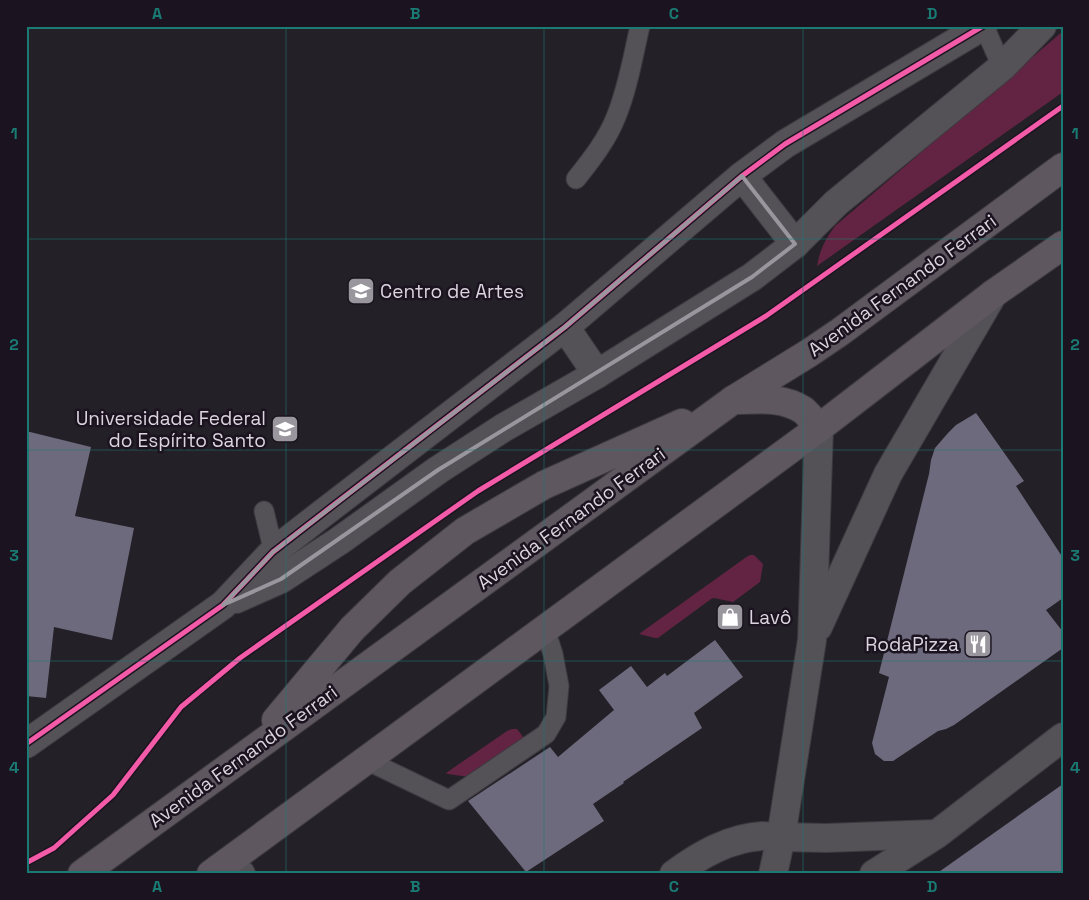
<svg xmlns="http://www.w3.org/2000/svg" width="1089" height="900" font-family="'Space Grotesk',sans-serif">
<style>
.green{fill:#622442}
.building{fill:#6d6a7d}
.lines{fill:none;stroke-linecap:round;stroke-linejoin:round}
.lane-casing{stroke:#3e3b40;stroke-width:21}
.street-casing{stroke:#3e3b40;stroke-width:30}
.secondary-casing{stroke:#3e3b40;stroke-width:30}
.primary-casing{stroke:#3e3b40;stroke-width:30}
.lane{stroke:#545157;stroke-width:19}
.street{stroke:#545157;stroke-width:28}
.secondary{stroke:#545157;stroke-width:28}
.primary{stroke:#5e5760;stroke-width:28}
.cycleway-casing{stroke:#1b1420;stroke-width:8}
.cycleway{stroke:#f35aa7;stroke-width:5}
.marked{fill:none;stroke:#9a969e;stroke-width:4;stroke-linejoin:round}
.grid{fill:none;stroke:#197b74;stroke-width:1;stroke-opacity:0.55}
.labels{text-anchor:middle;stroke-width:5;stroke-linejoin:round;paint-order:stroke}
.street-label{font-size:19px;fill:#dad5de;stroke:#1b1420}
.poi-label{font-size:19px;fill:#dad5de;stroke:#1b1420;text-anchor:start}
.neatline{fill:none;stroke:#197b74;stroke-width:2}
.grid-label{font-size:16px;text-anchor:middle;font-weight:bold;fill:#197b74}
</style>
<rect width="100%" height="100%" fill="#242027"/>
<g class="green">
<path d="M1063,31v61l-246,174c3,-17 8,-26 18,-40z"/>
<path d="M750,555h4l9,9 -3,18 -27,20 -19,-4 -3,1 -53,39h-3l-16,-4 106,-76z"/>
<path d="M512,729h5l7,9 -55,39 -21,-3 -2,-1 61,-42z"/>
</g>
<g class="building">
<path d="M976,413l48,68 -8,5 47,72v40l-17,12 17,22v16l-109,77 -8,4 -8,2 -45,30h-9l-9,-7 -3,-11 17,-66 -10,-4 50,-199 2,-14 4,-12 13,-15 8,-8z"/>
<path d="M26,431l65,16 -16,69 59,12 -22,112 -58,-13 -8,71 -20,-2z"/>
<path d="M715,640l28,37 -49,36 8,15 -79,54 1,1 -31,21 11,17 -78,51 -58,-71 82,-54 8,10 56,-47 -15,-20 32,-24 16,21 18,-14 2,3z"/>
<path d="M1063,784v90h-127z"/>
</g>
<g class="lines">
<g class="lane-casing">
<g id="lane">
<path d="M984,26l18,41"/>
<path d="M576,179c15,-19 31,-39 40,-62 12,-29 17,-61 24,-91"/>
<path d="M264,511l12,50"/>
<path d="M366,760l83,40 97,-66 10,-17 3,-31 -6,-32 -8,-25"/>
</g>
</g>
<g class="street-casing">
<g id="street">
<path d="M742,176l53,68"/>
<path d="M565,327l32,47"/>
<path d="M236,599l45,-20 58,-38 99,-71 65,-42 94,-54 155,-97 43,-33 41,-41 166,-136 40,-41"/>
<path d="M26,744l197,-139 50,-53 58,-45 234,-180 177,-151 43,-32 198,-118"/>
<path d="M781,837l45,1 109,-4"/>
<path d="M874,874l63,-40 126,-97"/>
</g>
</g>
<g class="secondary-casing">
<g id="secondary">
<path d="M818,627l70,-153 105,-180"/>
<path d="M218,869l23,5"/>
<path d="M674,874c26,-19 55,-36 88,-38 6,0 13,1 19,1"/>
<path d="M773,874l8,-37 31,-197 7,-212"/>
</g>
</g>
<g class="primary-casing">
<g id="primary">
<path d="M733,400c25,0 48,-4 70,10 6,5 11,12 16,18"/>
<path d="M276,720l76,-91 48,-47 65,-51 79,-46 138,-62"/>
<path d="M82,874l651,-474 76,-47 31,-21 223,-165"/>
<path d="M211,874l608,-446 174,-134 70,-49"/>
</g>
</g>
<use href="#lane" class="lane"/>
<use href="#street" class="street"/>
<use href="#secondary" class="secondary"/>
<use href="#primary" class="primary"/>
<g class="cycleway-casing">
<g id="cycleway">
<path d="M26,744l197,-139 50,-53 58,-45 234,-180 177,-151 43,-32 198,-118"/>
<path d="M26,863l28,-15 59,-53 68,-88 59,-49 238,-167 288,-175 297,-210"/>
</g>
</g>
<use href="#cycleway" class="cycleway"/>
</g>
<path class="marked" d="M742,176l53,68 -43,33 -314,193 -157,109 -58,26 50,-53 292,-225z"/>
<path class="grid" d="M286,26v848M544,26v848M803,26v848M26,239h1037M26,450h1037M26,661h1037"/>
<defs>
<g id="university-square" transform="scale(1.4375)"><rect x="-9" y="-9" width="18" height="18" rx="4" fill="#9a969e" stroke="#1b1420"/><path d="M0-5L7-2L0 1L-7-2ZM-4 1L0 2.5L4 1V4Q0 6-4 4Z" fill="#fff"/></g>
<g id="shop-square" transform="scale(1.4375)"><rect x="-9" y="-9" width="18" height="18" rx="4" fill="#9a969e" stroke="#1b1420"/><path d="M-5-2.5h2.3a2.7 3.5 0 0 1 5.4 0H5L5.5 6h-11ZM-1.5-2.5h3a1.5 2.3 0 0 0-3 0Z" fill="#fff"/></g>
<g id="restaurant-square" transform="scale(1.4375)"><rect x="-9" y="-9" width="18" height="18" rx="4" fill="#9a969e" stroke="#1b1420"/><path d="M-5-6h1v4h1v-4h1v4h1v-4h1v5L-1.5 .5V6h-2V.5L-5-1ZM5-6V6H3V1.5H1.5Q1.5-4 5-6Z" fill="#fff"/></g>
</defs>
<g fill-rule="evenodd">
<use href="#university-square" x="361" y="291"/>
<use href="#university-square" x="285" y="429"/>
<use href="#shop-square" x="730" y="617"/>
<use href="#restaurant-square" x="978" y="644"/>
</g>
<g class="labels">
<g class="street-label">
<text transform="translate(902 285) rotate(-36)" y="7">Avenida Fernando Ferrari</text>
<text transform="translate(571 518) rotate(-36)" y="7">Avenida Fernando Ferrari</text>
<text transform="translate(243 756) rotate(-36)" y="7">Avenida Fernando Ferrari</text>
</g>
<g class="poi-label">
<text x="380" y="298">Centro de Artes</text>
<text x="266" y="425" text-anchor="end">Universidade Federal<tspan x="266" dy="22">do Espírito Santo</tspan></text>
<text x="749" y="624">Lavô</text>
<text x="959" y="651" text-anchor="end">RodaPizza</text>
</g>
</g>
<rect width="1089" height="900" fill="none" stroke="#1b1420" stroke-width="55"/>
<rect x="28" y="28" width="1034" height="844" class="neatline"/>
<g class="grid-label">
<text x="157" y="19">A</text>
<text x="415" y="19">B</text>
<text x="674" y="19">C</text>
<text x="932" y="19">D</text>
<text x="14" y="139">1</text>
<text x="1075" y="139">1</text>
<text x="14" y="350">2</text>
<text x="1075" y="350">2</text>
<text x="14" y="561">3</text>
<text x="1075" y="561">3</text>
<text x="14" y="773">4</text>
<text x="1075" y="773">4</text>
<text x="157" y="892">A</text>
<text x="415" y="892">B</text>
<text x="674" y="892">C</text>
<text x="932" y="892">D</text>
</g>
</svg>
